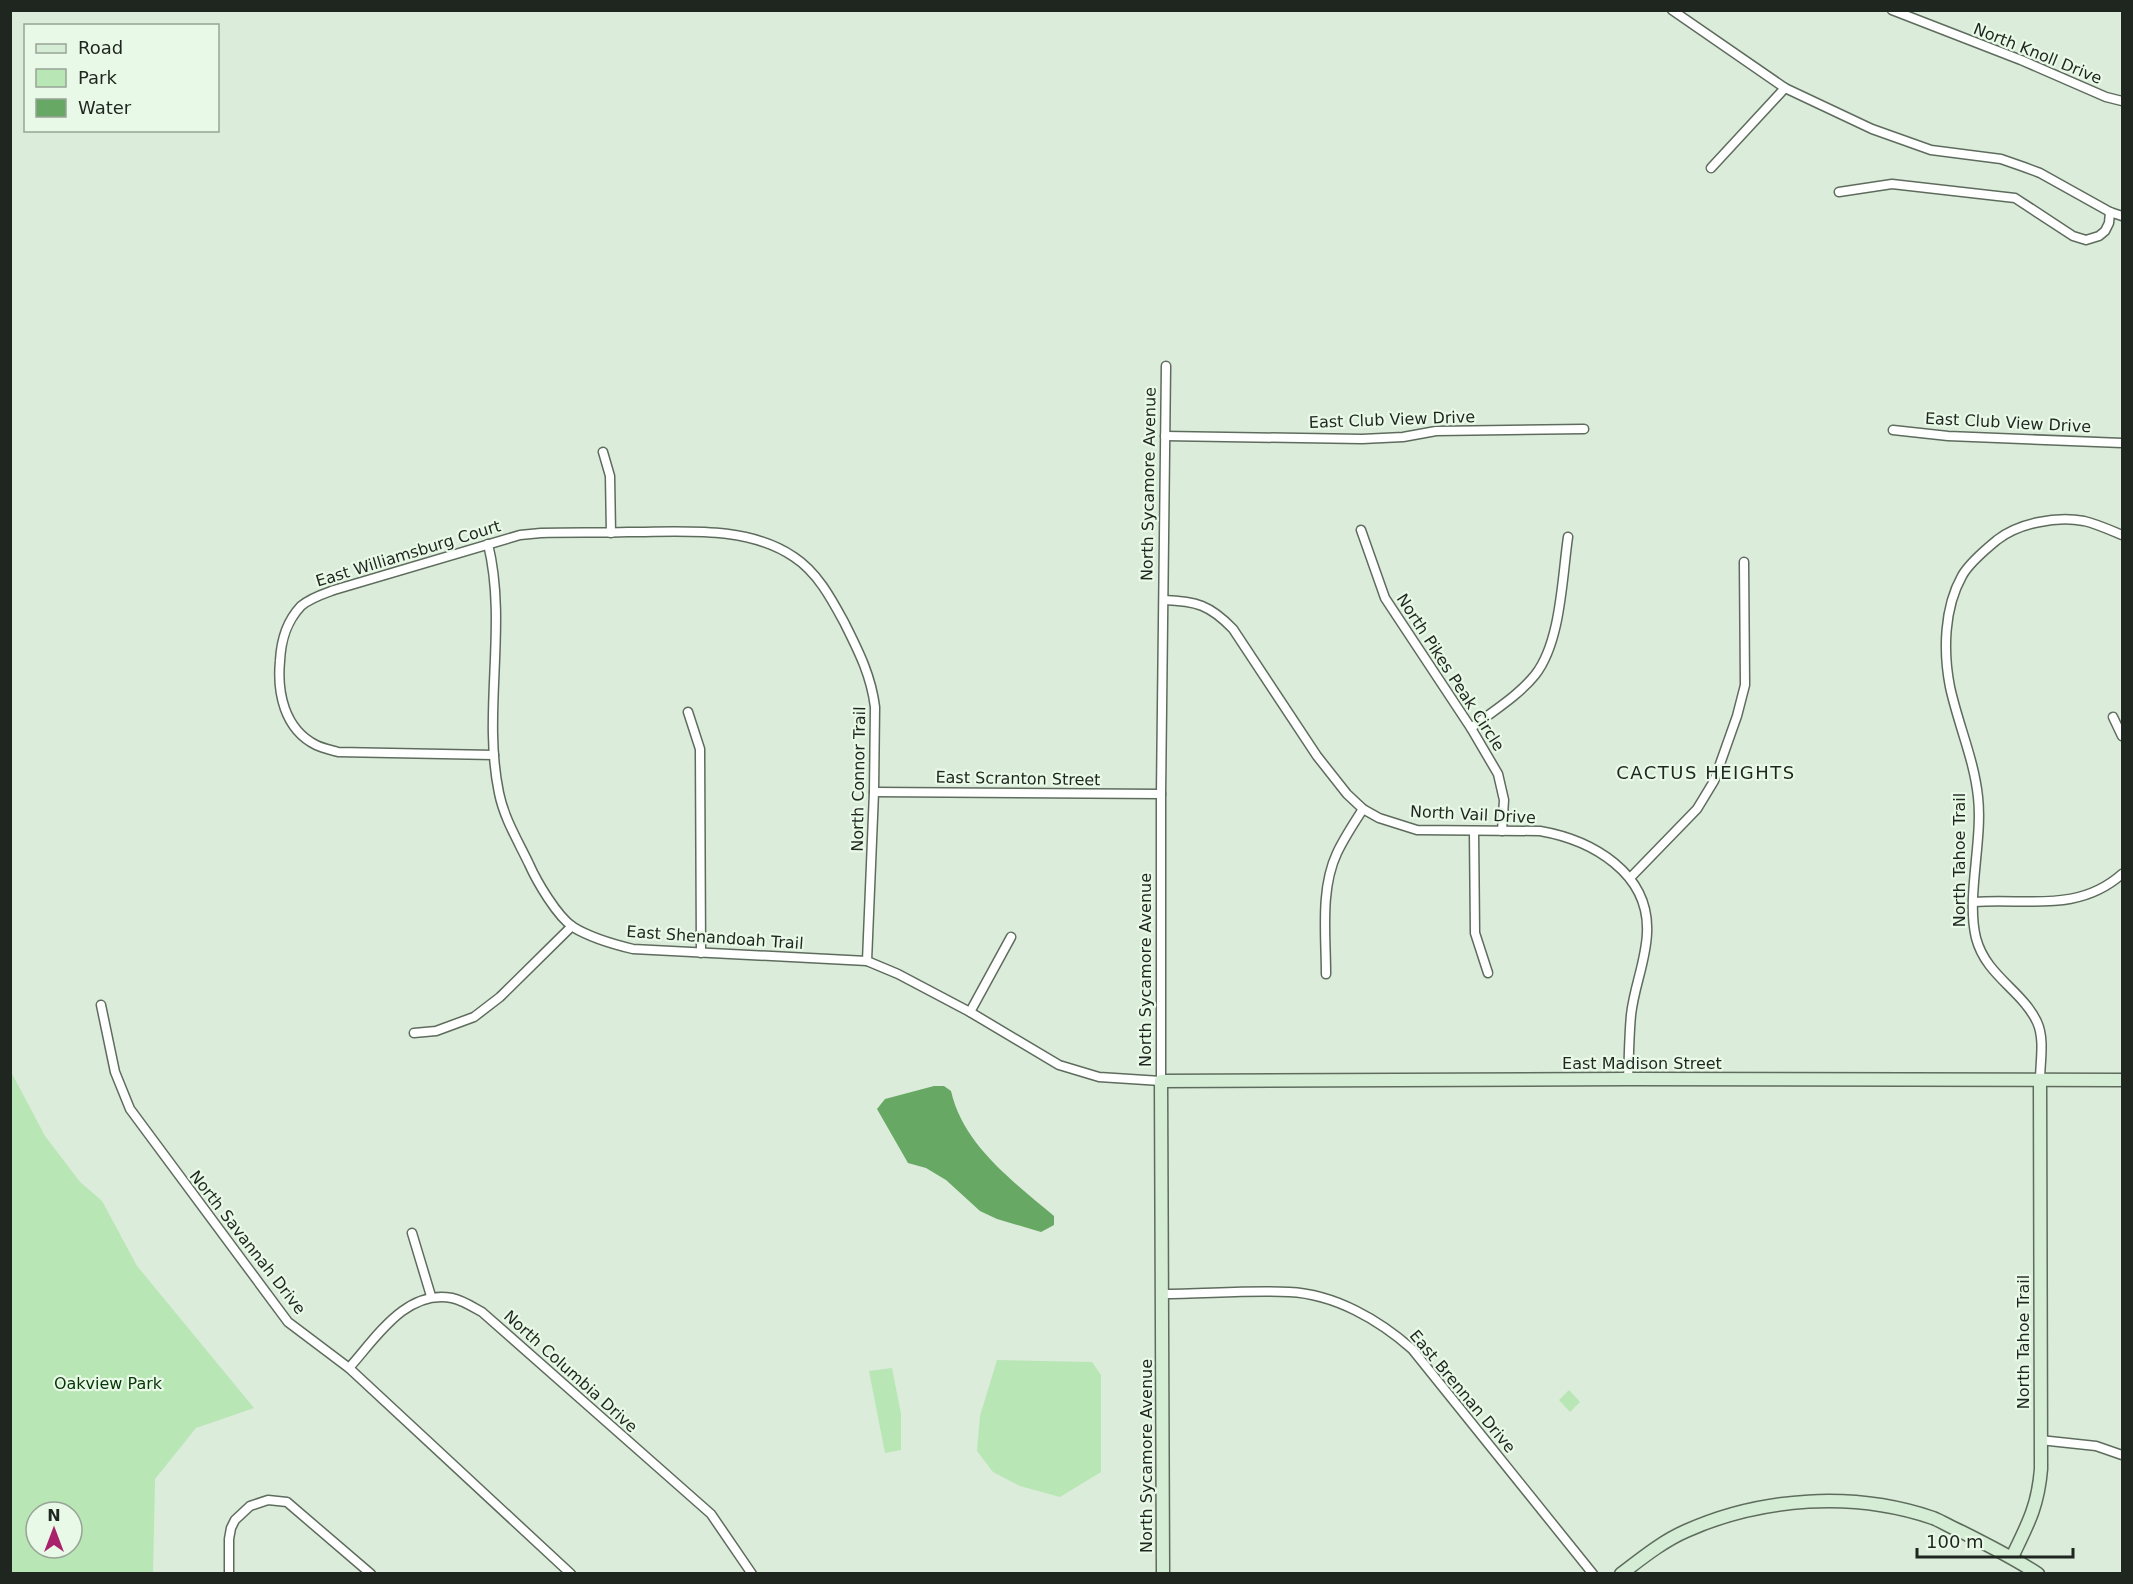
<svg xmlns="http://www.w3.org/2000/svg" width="2133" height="1584" font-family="'DejaVu Sans',sans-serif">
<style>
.green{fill:#b8e6b4;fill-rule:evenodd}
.water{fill:#67a864}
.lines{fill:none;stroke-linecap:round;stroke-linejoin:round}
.street-casing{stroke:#5e6c5d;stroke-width:11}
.secondary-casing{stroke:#5e6c5d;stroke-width:15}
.street{stroke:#fff;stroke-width:8}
.secondary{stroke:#d5edd4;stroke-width:12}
.labels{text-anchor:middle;stroke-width:4.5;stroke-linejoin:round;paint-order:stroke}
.street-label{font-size:16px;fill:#1f251f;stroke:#e9f9e7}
.park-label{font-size:16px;fill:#063506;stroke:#e9f9e7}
.neighbourhood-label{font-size:18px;letter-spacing:1.5px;fill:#1f251f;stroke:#e9f9e7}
</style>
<rect width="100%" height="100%" fill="#dbecda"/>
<g class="green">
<path d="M11,1072l34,64 35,46 22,19 35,65 117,142 -58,20 -41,51 -2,94h-142zM36,1512h36v36h-36z"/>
<path d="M997,1360l95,2 9,13v97l-41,25 -40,-11 -27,-14 -16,-21 3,-35z"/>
<path d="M892,1368l9,46v36l-16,3 -16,-82z"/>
<path d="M1569,1390l11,12 -10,10 -11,-12z"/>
</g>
<path class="water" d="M934,1086h10l7,5c12,54 63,91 103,125v9l-13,7 -44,-13 -17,-8 -34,-31 -20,-12 -18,-5 -31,-54 8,-10z"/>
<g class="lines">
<g class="street-casing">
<g id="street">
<path d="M1672,10l113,78 87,41 59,21 70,9 23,8 16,6 70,39 12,4"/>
<path d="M1892,10l129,50 85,37 16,4"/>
<path d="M1711,168l74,-80"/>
<path d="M1839,192l53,-8 123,14 58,38 13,4 13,-4 6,-5 4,-8 1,-11"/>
<path d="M1893,430l55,6 174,7"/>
<path d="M1165,436l197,3 41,-2 33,-6 148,-2"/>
<path d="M603,452l7,24 1,57"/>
<path d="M1361,530l24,68 86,130 27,46 6,26 -2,31"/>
<path d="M488,544c20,81 -6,168 11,249 5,25 19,48 30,71 8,18 28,52 44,63 18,11 39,17 60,22l234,12 31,13 72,38 89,53 40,12 62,4v-287l5,-428"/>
<path d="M1164,600c32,1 46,5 69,29l84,127 30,38 16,15 16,9 38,12 123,1c52,9 110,42 107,102 -1,28 -13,54 -16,82 -2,21 -2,43 -3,64"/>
<path d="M688,712l12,37 1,204"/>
<path d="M2113,717l9,19"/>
<path d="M1471,728c22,-17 47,-32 64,-53 26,-33 27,-97 33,-138"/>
<path d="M494,755l-156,-3c-7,-2 -16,-4 -22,-7 -32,-16 -39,-53 -36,-84 1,-21 6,-39 21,-55 9,-8 22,-12 33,-16l186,-55 21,-2c29,-1 58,0 87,-1 54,0 119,-7 166,25 23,15 37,41 50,65 14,28 27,53 31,85l-1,85 -7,169"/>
<path d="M874,792l287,2"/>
<path d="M1474,831l1,102 13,40"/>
<path d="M1630,878l67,-69 17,-28 23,-65 8,-31 -1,-123"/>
<path d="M1974,902c53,-4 104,11 148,-28"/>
<path d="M1326,974c0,-39 -6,-85 11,-121 7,-15 17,-30 26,-44"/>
<path d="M101,1005l14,67 15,37 158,213 61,46 222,206"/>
<path d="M970,1012l41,-75"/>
<path d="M414,1033l22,-2 38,-14 26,-20 72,-71"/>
<path d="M2040,1081c0,-19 5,-42 -3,-59 -15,-32 -51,-46 -61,-84 -10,-41 7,-97 2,-141 -4,-38 -20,-73 -28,-110 -7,-36 -6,-79 12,-111 7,-13 24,-27 35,-36 22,-17 59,-24 87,-19 13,3 26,9 38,14"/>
<path d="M412,1233l19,63"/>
<path d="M1161,1294c43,0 86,-4 128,-2 46,2 90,28 123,57l181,225"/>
<path d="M349,1368c27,-30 57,-79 103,-70 10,2 21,9 30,14l229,202 41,60"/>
<path d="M2040,1440l56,6 26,9"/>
<path d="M229,1574v-35l2,-11 4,-8 15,-14 18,-6 19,2 84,72"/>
</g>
</g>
<g class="secondary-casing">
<g id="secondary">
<path d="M2012,1557c16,-33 26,-51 29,-88l-1,-388"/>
<path d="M1163,1574l-2,-493 467,-2 494,1"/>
<path d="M1621,1574c21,-16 42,-33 65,-43 76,-34 168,-40 247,-13 10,4 19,10 29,14 26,13 52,26 76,42"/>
</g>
</g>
<use href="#street" class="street"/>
<use href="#secondary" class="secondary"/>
</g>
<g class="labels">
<g class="street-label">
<text transform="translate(2038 53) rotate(22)" y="6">North Knoll Drive</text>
<text transform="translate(1392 419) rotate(-2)" y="6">East Club View Drive</text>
<text transform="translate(2008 422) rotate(3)" y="6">East Club View Drive</text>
<text transform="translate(1148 484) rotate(-89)" y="6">North Sycamore Avenue</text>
<text transform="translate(408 553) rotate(-17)" y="6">East Williamsburg Court</text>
<text transform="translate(1451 672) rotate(57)" y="6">North Pikes Peak Circle</text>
<text transform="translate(1018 778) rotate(1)" y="6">East Scranton Street</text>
<text transform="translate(858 779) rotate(-89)" y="6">North Connor Trail</text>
<text transform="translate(1473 814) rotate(3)" y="6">North Vail Drive</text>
<text transform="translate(1959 860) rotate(-90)" y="6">North Tahoe Trail</text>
<text transform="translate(715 937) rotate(4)" y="6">East Shenandoah Trail</text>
<text transform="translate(1145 970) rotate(-90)" y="6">North Sycamore Avenue</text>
<text x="1642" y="1069">East Madison Street</text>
<text transform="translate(248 1242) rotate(52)" y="6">North Savannah Drive</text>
<text transform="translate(2023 1342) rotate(-90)" y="6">North Tahoe Trail</text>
<text transform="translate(571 1371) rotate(42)" y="6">North Columbia Drive</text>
<text transform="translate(1463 1391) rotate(50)" y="6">East Brennan Drive</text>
<text transform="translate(1146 1456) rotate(-90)" y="6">North Sycamore Avenue</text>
</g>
<g class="park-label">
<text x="108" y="1389">Oakview Park</text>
</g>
<g class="neighbourhood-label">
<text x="1706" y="779">CACTUS HEIGHTS</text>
</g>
</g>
<rect width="2133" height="1584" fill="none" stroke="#1f251f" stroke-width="24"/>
<rect x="24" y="24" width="195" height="108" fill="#e9f9e7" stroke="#98a497" stroke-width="1.5"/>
<rect x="36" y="44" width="30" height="9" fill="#d5edd4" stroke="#98a497" stroke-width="1.5"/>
<text x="78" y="54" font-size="18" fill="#1f251f">Road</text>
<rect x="36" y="69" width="30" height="18" fill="#b8e6b4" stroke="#98a497" stroke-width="1.5"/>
<text x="78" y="84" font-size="18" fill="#1f251f">Park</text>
<rect x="36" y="99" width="30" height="18" fill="#67a864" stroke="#98a497" stroke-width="1.5"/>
<text x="78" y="114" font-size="18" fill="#1f251f">Water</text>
<g transform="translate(54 1530)"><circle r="28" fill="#e9f9e7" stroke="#98a497" stroke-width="1.5"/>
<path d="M0-4.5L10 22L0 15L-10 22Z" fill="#a9236c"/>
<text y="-9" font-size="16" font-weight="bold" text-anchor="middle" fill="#1f251f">N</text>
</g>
<path d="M1917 1548v9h156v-9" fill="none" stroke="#1f251f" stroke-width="3"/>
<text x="1926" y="1548" font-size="18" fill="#1f251f" stroke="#e9f9e7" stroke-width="4.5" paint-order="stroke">100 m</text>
</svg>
